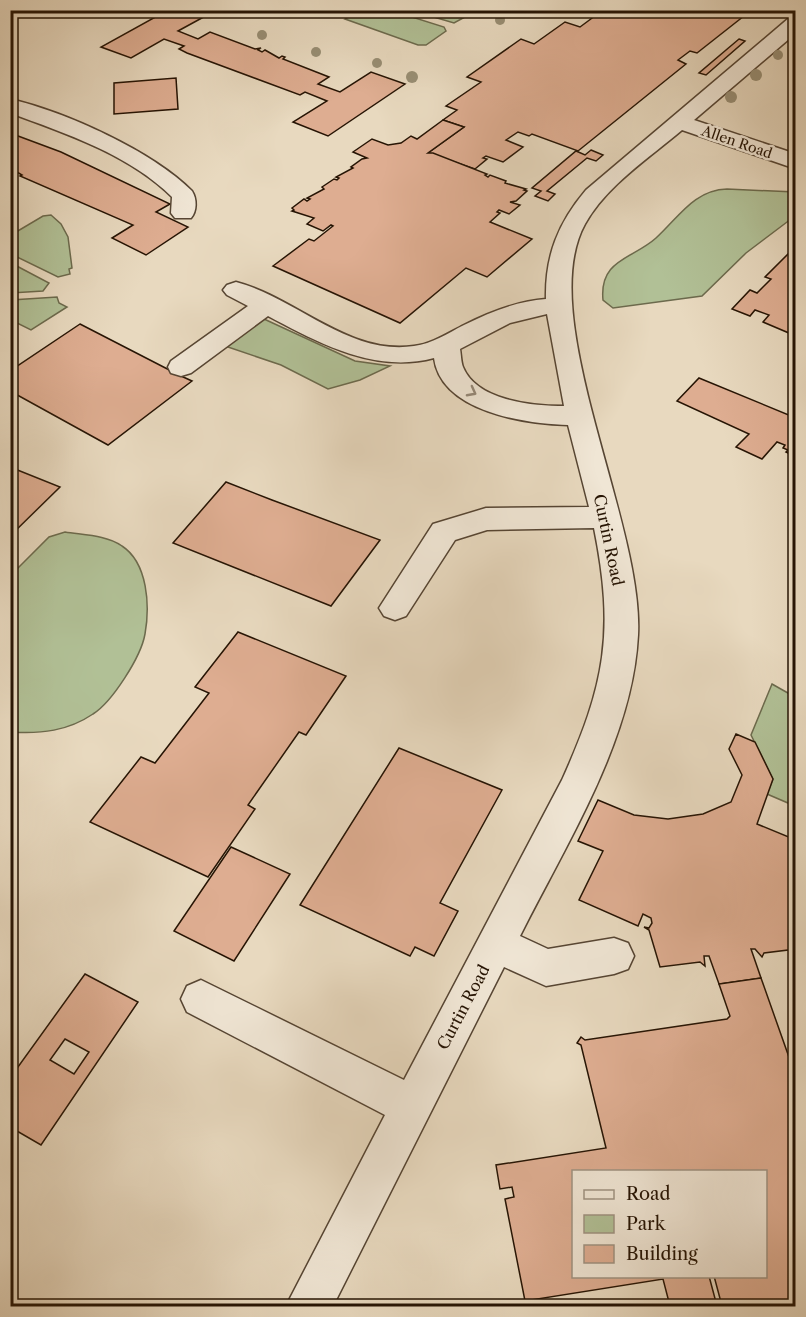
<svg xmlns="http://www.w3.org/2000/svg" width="806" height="1317" font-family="'Libre Caslon Text',serif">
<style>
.green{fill:#b1c096;stroke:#6c6a4d;stroke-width:1.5}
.building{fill:#dead91;stroke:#261404;stroke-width:1.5;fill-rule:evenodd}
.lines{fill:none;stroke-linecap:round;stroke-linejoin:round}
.minor-casing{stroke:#564533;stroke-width:3}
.minor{fill:#f0e6d5;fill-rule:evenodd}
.tree{fill:#988e74}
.oneway{stroke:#958877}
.labels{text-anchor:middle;stroke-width:5;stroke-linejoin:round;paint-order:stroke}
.far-street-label{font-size:14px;fill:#261404;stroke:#f0e6d5}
.street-label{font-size:16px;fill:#261404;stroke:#f0e6d5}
</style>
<rect width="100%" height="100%" fill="#e8d9bf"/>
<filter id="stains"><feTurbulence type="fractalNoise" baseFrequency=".00333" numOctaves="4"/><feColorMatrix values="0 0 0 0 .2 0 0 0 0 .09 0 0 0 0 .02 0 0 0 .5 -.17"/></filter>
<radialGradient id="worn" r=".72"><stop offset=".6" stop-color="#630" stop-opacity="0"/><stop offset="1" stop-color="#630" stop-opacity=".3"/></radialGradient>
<g class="green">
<path d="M359,11h34l51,16 2,4 -20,14h-8l-73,-26z"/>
<path d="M413,11h63l-22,12z"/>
<path d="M727,189l68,3v24l-49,37 -44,43 -89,12 -10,-8c-4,-41 30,-41 53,-62 23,-21 38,-48 71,-49z"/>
<path d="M51,215l10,9 7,13 4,31 -3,1 1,5 -12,3 -47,-23v-19l32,-19z"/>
<path d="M11,263l38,20 -6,8 -32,2z"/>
<path d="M57,297l2,6 8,4 -36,23 -20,-10v-20z"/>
<path d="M264,319l91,42 35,5 -30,14 -32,9 -47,-24 -56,-19z"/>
<path d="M65,532c18,3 42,3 57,14 26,17 28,60 23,88 -4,23 -33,68 -52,80 -25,17 -52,20 -82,18v-157l38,-38z"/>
<path d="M772,684l23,13v109l-28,-12 6,-15 -22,-44z"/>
</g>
<g class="building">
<path d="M168,10h36l7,3 -33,18 20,8 12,-7 45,17 6,-1 -3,2 4,2 3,-2 14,8 3,-2 3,1 -2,2 46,18 -11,7 22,8 31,-20 34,12 -77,52 -35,-14 34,-21 -22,-9 -5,3 -113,-42 -8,-4 5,-3 -20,-7 -33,19 -30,-11z"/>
<path d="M603,10l146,2 -52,41 -7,-2 -12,9 8,4 -108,87 -46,-17 -3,2 -11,-4 -12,8 17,7 -20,15 -17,-6 -3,2 4,1 -12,10 -47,-16 36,-26 -21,-7 14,-10 -11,-4 35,-24 -14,-5 54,-38 13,5 31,-22 15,5z"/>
<path d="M739,39l6,2 -39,34 -7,-2z"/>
<path d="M176,78l2,31 -64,5v-31z"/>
<path d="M443,120l21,7 -36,26h5l54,21 -2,1 3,2 2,-2 16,6 -1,2 21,6 -2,1 3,1 -11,10 -6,1 10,3 -11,9 -10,-4 -2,2 3,1 -10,9 42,17 -45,38 -21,-9 -66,55 -127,-57 36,-27 5,2 19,-15 -2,-1 -8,6 -16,-7 7,-6 -22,-7 2,-1 -2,-2 12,-9 3,2 3,-2 -3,-1 17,-9 -2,-2 12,-8 3,1 2,-2 -3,-1 17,-9 -2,-1 11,-8 5,-1 -14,-6 19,-13 16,6 13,-2 10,-7 6,3z"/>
<path d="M10,133l51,19 109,52 -14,8 32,15 -42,28 -34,-17 21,-13 -113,-49 2,-1 -12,-7z"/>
<path d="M591,150l12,5 -7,6 -9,-3 -40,33 8,3 -7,7 -13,-5 6,-5 -9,-3 44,-37 9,4z"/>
<path d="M796,246v90l-33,-14 6,-7 -14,-5 -5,6 -18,-7 18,-19 7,3 14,-14 -6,-2z"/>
<path d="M80,324l101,52 11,5 -84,64 -98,-54v-20z"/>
<path d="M699,378l97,40v39l-10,-5 2,-2 -5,-2 2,-3 -8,-3 -15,17 -26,-12 13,-13 -72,-33z"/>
<path d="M10,467l50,20 -50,49z"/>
<path d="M226,482l46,18 108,40 -49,66 -158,-63z"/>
<path d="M795,594h1v47l-5,-30z"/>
<path d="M238,632l108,44 -40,59 -7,-3 -51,73 7,4 -47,68 -118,-55 51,-65 14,6 54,-70 -14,-6z"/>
<path d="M736,734l19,8 18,37 -16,45 39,16v109l-32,4 -2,4 -7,-8h-4l10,29 -42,6 -10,-28h-5l1,10 -5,-4 -40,5 -11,-37 -5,-3 5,1 3,-5 -1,-5 -8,-4 -5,12 -59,-26 24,-49 -25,-10 20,-41 36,15 34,4 35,-5 28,-12 11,-27 -13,-26z"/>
<path d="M399,748l103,42 -62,113 18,8 -24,45 -19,-9 -5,9 -110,-51z"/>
<path d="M231,847l59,27 -56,87 -60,-30z"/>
<path d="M85,974l53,28 -97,143 -31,-18v-49zM65,1039l24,13 -15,22 -24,-14z"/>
<path d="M761,978l35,99v226l-24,3h-50l-8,-30h52v-104h-192v104h135l8,30h-47l-7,-27 -138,22 -20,-102 9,-2 -2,-10 -12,2 -4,-24 110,-17 -25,-103 -4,-2 4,-6 4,3 142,-21 3,-3 -11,-32z"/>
</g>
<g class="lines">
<g class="minor-casing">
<g id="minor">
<path d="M796,16v17l-102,87 102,34v15l-114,-39c-33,28 -76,56 -97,94 -51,92 59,299 53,411 -5,105 -72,209 -118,301l28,13 66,-11 14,5 6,13 -6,13 -14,5 -68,12 -42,-19 -171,339h-47l99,-191 -198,-103 -6,-13 6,-13 14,-6 203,100 158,-300c43,-95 53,-148 32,-252l-107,2 -32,10 -49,76 -11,4 -11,-4 -5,-8 54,-84 53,-16 103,-1 -21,-82c-42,-1 -127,-13 -134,-67 -59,16 -115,-15 -166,-42l-77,57 -10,3 -10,-3 -3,-6 3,-6 77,-55 -21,-11 -4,-5 4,-5 9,-3c59,15 113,74 178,64 18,-2 34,-13 50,-21 26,-13 53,-24 82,-26 -1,-43 12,-76 40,-109l203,-172zM547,314l17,92c-31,0 -87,-5 -101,-39 -2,-5 -2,-13 -3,-18l50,-26z"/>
<path d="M10,99c56,13 142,52 182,92 5,8 5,20 -1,27h-16l-4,-5 1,-16c-42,-42 -107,-64 -162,-84z"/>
</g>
</g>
<use href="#minor" class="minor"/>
</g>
<g class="tree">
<circle cx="500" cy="20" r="5"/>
<circle cx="262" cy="35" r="5"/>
<circle cx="316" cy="52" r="5"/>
<circle cx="778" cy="55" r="5"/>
<circle cx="377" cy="63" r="5"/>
<circle cx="756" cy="75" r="6"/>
<circle cx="412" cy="77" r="6"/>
<circle cx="731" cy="97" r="6"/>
</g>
<defs><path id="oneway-chevron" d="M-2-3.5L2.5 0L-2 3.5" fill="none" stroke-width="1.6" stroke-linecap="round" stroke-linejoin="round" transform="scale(1.5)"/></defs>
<use class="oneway" href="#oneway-chevron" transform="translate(472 392) rotate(28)"/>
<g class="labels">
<g class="far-street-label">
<text transform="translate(737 142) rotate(19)" y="5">Allen Road</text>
</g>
<g class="street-label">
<text transform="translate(609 540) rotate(78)" y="6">Curtin Road</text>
<text transform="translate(463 1007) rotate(-62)" y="6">Curtin Road</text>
</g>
</g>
<rect width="806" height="1317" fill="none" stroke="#e8d9bf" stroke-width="36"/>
<rect x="12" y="12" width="782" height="1293" fill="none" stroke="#261404" stroke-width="3"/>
<rect x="18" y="18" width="770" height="1281" fill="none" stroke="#261404" stroke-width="1.5"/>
<rect x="572" y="1170" width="195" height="108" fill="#f0e6d5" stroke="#9f9281" stroke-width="1.5"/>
<rect x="584" y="1190" width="30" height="9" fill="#f0e6d5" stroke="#9f9281" stroke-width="1.5"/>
<text x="626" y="1200" font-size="18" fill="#261404">Road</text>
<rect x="584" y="1215" width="30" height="18" fill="#b1c096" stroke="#9f9281" stroke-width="1.5"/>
<text x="626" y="1230" font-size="18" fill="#261404">Park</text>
<rect x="584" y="1245" width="30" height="18" fill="#dead91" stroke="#9f9281" stroke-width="1.5"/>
<text x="626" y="1260" font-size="18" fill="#261404">Building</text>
<rect width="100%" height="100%" filter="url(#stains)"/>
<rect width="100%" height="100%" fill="url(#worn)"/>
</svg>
